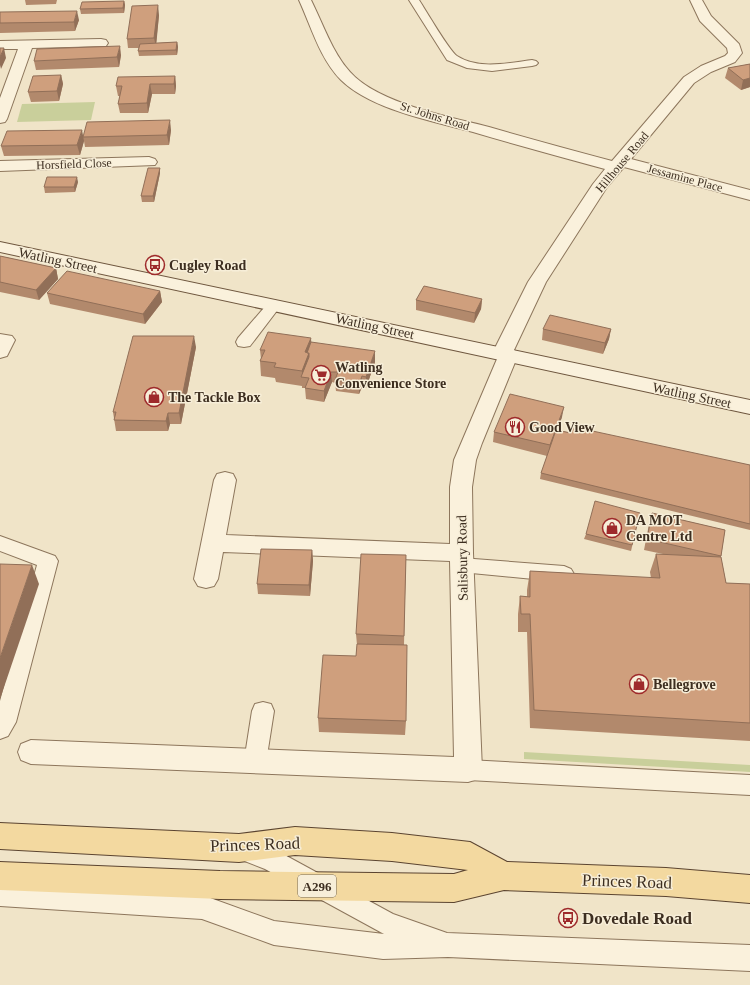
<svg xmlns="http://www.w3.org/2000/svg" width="750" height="985" font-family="'Times New Roman',serif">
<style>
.green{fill:#c9cf9b}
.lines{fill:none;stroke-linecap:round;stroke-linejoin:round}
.lane-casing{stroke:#8d765c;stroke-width:2}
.street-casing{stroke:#8d765c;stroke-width:2}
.secondary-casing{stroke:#6f573f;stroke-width:2}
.primary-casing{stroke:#5b4430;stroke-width:2}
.lane{fill:#faf1dc;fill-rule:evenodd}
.street{fill:#faf1dc;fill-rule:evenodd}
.secondary{fill:#faf1dc;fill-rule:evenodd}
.primary{fill:#f3d9a0;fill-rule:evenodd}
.wall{fill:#b2896c}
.shaded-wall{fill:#916f58}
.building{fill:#cf9f7d;stroke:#916f58}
.labels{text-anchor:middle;stroke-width:3;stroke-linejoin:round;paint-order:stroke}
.far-street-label{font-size:12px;fill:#3d2e20;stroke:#f7eed8}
.shield{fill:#f7eed8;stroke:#756857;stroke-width:1}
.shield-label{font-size:13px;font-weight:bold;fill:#3d2e20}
.street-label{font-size:14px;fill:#3d2e20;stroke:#f7eed8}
.poi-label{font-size:14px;font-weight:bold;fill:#3d2e20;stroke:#f7eed8;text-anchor:start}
.near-street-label{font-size:17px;fill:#3d2e20;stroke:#f7eed8}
.near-poi-label{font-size:17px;font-weight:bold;fill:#3d2e20;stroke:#f7eed8;text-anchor:start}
</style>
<rect width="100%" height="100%" fill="#f0e4c8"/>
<g class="green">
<path d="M95,102l-4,18 -74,2 5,-18z"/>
<path d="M524,752l226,13v7l-226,-13z"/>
</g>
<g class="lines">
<g class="lane-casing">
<g id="lane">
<path d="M409,0h10c6,9 31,52 38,56 22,14 51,7 75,4l4,1 2,2 -2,2 -4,1 -40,5 -25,-3 -20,-8z"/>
<path d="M274,300l5,2 3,3 -3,3 -29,38 -6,1 -6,-1 -2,-4 2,-4 31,-36z"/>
<path d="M0,536l55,20 3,5 -42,161 -8,14 -8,3v-38l37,-136 -37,-14z"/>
<path d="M461,558l103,8 7,3 3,5 -3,5 -7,3 -103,-10 -7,-2 -3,-5 3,-5z"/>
<path d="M263,702l8,2 3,7 -8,51 -3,7 -8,3 -8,-3 -3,-7 8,-51 3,-7z"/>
<path d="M468,760l282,15v20l-282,-15 -8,-3 -3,-7 3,-7z"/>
<path d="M245,839l36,14 112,61 54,19 303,12v26l-302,-14 -65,2 -109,-14 -72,-26 -202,-13v-24l202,13 72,26 110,13 -119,-65 -28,-11 -4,-8 4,-8z"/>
</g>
</g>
<g class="street-casing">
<g id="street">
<path d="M299,0h12c12,24 21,52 39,72 27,31 100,45 139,55 41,12 82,23 123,34l72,-84 17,-11 24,-10 3,-3 -1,-5 -27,-27 -10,-21h12l9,16 28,28 3,9 -7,9 -24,10 -17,11 -63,76 119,31v10l-126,-33 -17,20 -61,95 -32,68 4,5 -36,88 -6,17 -4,27 1,66 9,217 -4,9 -10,3 -437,-18 -10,-4 -3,-8 3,-8 10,-4 423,17 -4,-196 -227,-9 -5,27 -4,7 -8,2 -8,-2 -4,-7 20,-99 3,-6 8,-2 8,2 3,6 -10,55 224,9v-57l4,-27 43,-101 -5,-5 36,-72 65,-98 12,-15c-44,-12 -88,-24 -132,-37 -40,-11 -101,-22 -132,-52 -21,-21 -30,-54 -42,-80z"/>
<path d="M101,39l5,1 2,3 -2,3 -74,2 -25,71 -2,3 -5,1v-25l18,-49h-18v-8z"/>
<path d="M149,157l6,2 2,3 -2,3 -155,6v-10z"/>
<path d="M0,334l12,2 3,4 -8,16 -7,2z"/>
</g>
</g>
<g class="secondary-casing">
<path id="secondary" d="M0,242l750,158v14l-750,-162z"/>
</g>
<g class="primary-casing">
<path id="primary" d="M0,823l239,11 56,-7 97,6 78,9 37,20 159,6 84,7v28l-84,-7 -162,-6 -50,12 -234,-3 -220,-9v-28l220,9 234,3 14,-4 -76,-9 -97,-6 -56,7 -239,-13z"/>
</g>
<use href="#lane" class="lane"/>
<use href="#street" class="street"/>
<use href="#secondary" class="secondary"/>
<use href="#primary" class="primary"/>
</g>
<g class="wall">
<path d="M25,0h32l-1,4 -30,1z"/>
<path d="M124,1l1,4 -1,8 -43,1 -1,-5z"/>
<path d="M0,12l79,8 -4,11 -75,2z"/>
<path d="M159,15l-3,28 21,-1 1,5 -1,8 -38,1 -1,-5 1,-3h-11l-1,-9z"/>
<path d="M121,55l-2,12 -83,3 -2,-9z"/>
<path d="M750,64v23l-9,3 -16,-12 3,-10z"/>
<path d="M61,75l2,9 -4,17 -28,1 -3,-10z"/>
<path d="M175,76l1,10 -1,8h-23l-4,19h-28l-2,-9 2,-8h-2l-2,-10z"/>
<path d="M171,130l-2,15 -84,2 -1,-6 -4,14 -76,1 -3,-10 83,-10z"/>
<path d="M160,168v5l-6,29h-12l-1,-6z"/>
<path d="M78,182l-3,10 -30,1 -1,-6z"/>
<path d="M0,256l56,12 2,11 -19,21 -39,-8z"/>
<path d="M160,291l2,11 -17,22 -95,-20 -3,-11z"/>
<path d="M482,299l-1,10 -7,14 -58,-13v-10z"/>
<path d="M543,329h68l-2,10 -6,15 -61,-14z"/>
<path d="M311,342l64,20 -9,26 -4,-1 -3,7 -23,-3 -1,-8 -3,-1 -8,20 -18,-3 -1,-11h-3v-2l-26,-4 -1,-4 -14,-2 -1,-15 1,-2 -1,-9z"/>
<path d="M196,347l-15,77h-11l-2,7h-52l-3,-19z"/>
<path d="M562,417l-5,13 14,3 179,32v65l-210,-51 1,-6 6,-17 -54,-14 1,-10z"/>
<path d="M640,513l-9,38 -47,-12 2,-5z"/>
<path d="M652,513l73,17 -4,27 5,26 24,1v157l-220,-13 -3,-96h-9v-18l2,-18 7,1v-7l3,-19 121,7 -1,-6 6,-18h7l-19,-4 5,-26z"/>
<path d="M312,550l1,11 -3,35 -52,-2 -1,-10z"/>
<path d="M406,555l-2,90 2,76 -1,14 -86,-3 -1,-14 38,-62 1,-11 -1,-11z"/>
</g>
<g class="shaded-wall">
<path d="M124,1l1,4 -1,8 -1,-5z"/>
<path d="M158,5l1,10 -3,32 -2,-9z"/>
<path d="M77,11l2,9 -4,11 -1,-9z"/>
<path d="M177,42l1,5 -1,8 -1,-5z"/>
<path d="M120,46l1,9 -2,12 -2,-10z"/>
<path d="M4,48l2,10 -5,11 -1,-4v-8z"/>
<path d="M61,75l2,9 -4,17 -2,-10z"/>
<path d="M175,76l1,10 -1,8 -1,-10z"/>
<path d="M750,78v9l-9,3 2,-10z"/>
<path d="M150,84l2,10 -4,19 -1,-10z"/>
<path d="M170,120l1,10 -2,15 -2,-10z"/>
<path d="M82,130l2,11 -4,14 -3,-10z"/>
<path d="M160,168v5l-6,29 -1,-6z"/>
<path d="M77,177l1,5 -3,10 -1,-5z"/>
<path d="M56,268l2,11 -19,21 -3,-10z"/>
<path d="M160,291l2,11 -17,22 -2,-10z"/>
<path d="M482,299l-1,10 -7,14 1,-10z"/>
<path d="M611,329l-2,10 -6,15 2,-11z"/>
<path d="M194,336l2,11 -15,77 -2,-11z"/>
<path d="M311,338l1,15 -10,24v-6l3,-19z"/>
<path d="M375,351v11l-9,26v-11z"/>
<path d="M331,372l1,10 -8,20v-11z"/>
<path d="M362,376v11l-3,7v-10z"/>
<path d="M564,407l-2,10 -14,39 2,-11z"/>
<path d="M168,413l2,11 -2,7 -2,-10z"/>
<path d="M312,550l1,11 -3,35 -1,-11z"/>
<path d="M32,565l7,19 -39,115v-41z"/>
</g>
<g class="building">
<path d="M124,1l-1,7 -43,1 2,-7z"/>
<path d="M158,5l-4,33 -27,1 5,-33z"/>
<path d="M77,11l-3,11 -74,1v-11z"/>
<path d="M177,42l-1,8 -38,1 2,-7z"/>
<path d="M120,46l-3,11 -83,4 3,-12z"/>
<path d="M0,48h4l-4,9z"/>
<path d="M750,64v14l-7,2 -15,-12z"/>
<path d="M61,75l-4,16 -29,1 5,-16z"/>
<path d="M175,76l-1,8h-24l-3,19 -29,1 4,-18h-6l2,-9z"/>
<path d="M170,120l-3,15 -84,2 4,-15z"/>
<path d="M82,130l-5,15 -76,1 6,-15z"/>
<path d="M148,168h12l-7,28h-12z"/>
<path d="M47,177h30l-3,10h-30z"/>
<path d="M0,256l56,12 -20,22 -36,-8z"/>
<path d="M67,271l93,20 -17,23 -96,-21z"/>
<path d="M424,286l58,13 -7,14 -59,-13z"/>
<path d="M550,315l61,14 -6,14 -62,-14z"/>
<path d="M268,332l43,6 -6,14 4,1 -7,18 -28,-4 2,-4 -16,-2 5,-11h-5z"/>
<path d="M133,336h61l-15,77h-11l-2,8 -52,-1 2,-8h-3z"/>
<path d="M311,342l64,9 -9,26 -4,-1 -3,8 -24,-4 3,-8h-7l-7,19 -19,-3 4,-10 -8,-1 8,-20v-4h-2z"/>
<path d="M510,394l54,13 -14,38 -56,-13z"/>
<path d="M574,427l176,38v59l-209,-51 15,-43 15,3z"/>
<path d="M595,501l45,12 -8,32 -46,-11z"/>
<path d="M652,513l73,17 -4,26 -74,-17z"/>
<path d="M261,549l51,1 -3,35 -52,-1z"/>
<path d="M361,554l45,1 -2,81 -48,-2z"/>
<path d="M656,554l65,3 5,26 24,1v139l-216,-13 -4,-96h-9l-1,-18 10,1v-26l130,7z"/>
<path d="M0,564l32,1 -32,93z"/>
<path d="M357,644l50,1 -1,76 -88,-3 5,-63 33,1z"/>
</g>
<defs>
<g id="bus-ring" transform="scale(1)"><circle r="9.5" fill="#f7eed8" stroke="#9e2a2b" stroke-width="1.5"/><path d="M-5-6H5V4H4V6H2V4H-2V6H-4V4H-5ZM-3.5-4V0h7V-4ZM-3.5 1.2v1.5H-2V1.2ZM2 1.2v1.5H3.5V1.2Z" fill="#9e2a2b"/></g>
<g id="supermarket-ring" transform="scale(1)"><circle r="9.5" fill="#f7eed8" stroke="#9e2a2b" stroke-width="1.5"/><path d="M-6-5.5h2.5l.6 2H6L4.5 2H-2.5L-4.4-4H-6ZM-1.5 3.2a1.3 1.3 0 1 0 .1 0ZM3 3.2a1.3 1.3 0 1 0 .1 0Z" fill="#9e2a2b"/></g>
<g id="shop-ring" transform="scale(1)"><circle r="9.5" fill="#f7eed8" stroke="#9e2a2b" stroke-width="1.5"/><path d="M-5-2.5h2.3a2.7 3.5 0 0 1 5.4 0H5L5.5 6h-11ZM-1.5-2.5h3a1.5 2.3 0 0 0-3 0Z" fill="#9e2a2b"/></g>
<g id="restaurant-ring" transform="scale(1)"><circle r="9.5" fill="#f7eed8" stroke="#9e2a2b" stroke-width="1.5"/><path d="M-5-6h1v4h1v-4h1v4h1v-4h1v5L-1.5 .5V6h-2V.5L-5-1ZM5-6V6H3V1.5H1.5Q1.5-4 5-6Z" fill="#9e2a2b"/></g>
</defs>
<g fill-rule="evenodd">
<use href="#bus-ring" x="155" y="265"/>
<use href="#supermarket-ring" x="321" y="375"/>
<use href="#shop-ring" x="154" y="397"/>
<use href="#restaurant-ring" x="515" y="427"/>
<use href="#shop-ring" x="612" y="528"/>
<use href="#shop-ring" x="639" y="684"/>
<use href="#bus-ring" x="568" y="918"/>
</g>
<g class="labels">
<g class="far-street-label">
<text transform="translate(435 116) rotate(17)" y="4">St. Johns Road</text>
<text transform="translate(622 162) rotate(-50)" y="4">Hillhouse Road</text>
<text transform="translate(74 164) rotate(-2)" y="4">Horsfield Close</text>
<text transform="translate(685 178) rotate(15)" y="4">Jessamine Place</text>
</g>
<rect class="shield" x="298" y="875" width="38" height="22" rx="3"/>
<g class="shield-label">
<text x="317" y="891">A296</text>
</g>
<g class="street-label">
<text transform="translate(58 260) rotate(12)" y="5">Watling Street</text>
<text transform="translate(375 326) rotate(12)" y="5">Watling Street</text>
<text transform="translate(692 395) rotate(12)" y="5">Watling Street</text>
<text transform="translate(462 558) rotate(-91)" y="5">Salisbury Road</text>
</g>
<g class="poi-label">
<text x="169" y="270">Cugley Road</text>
<text x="335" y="372">Watling<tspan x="335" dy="16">Convenience Store</tspan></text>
<text x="168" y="402">The Tackle Box</text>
<text x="529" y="432">Good View</text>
<text x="626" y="525">DA MOT<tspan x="626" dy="16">Centre Ltd</tspan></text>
<text x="653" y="689">Bellegrove</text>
</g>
<g class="near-street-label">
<text transform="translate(255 844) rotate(-2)" y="6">Princes Road</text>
<text transform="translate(627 881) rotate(2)" y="6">Princes Road</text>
</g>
<g class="near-poi-label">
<text x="582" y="924">Dovedale Road</text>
</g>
</g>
</svg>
